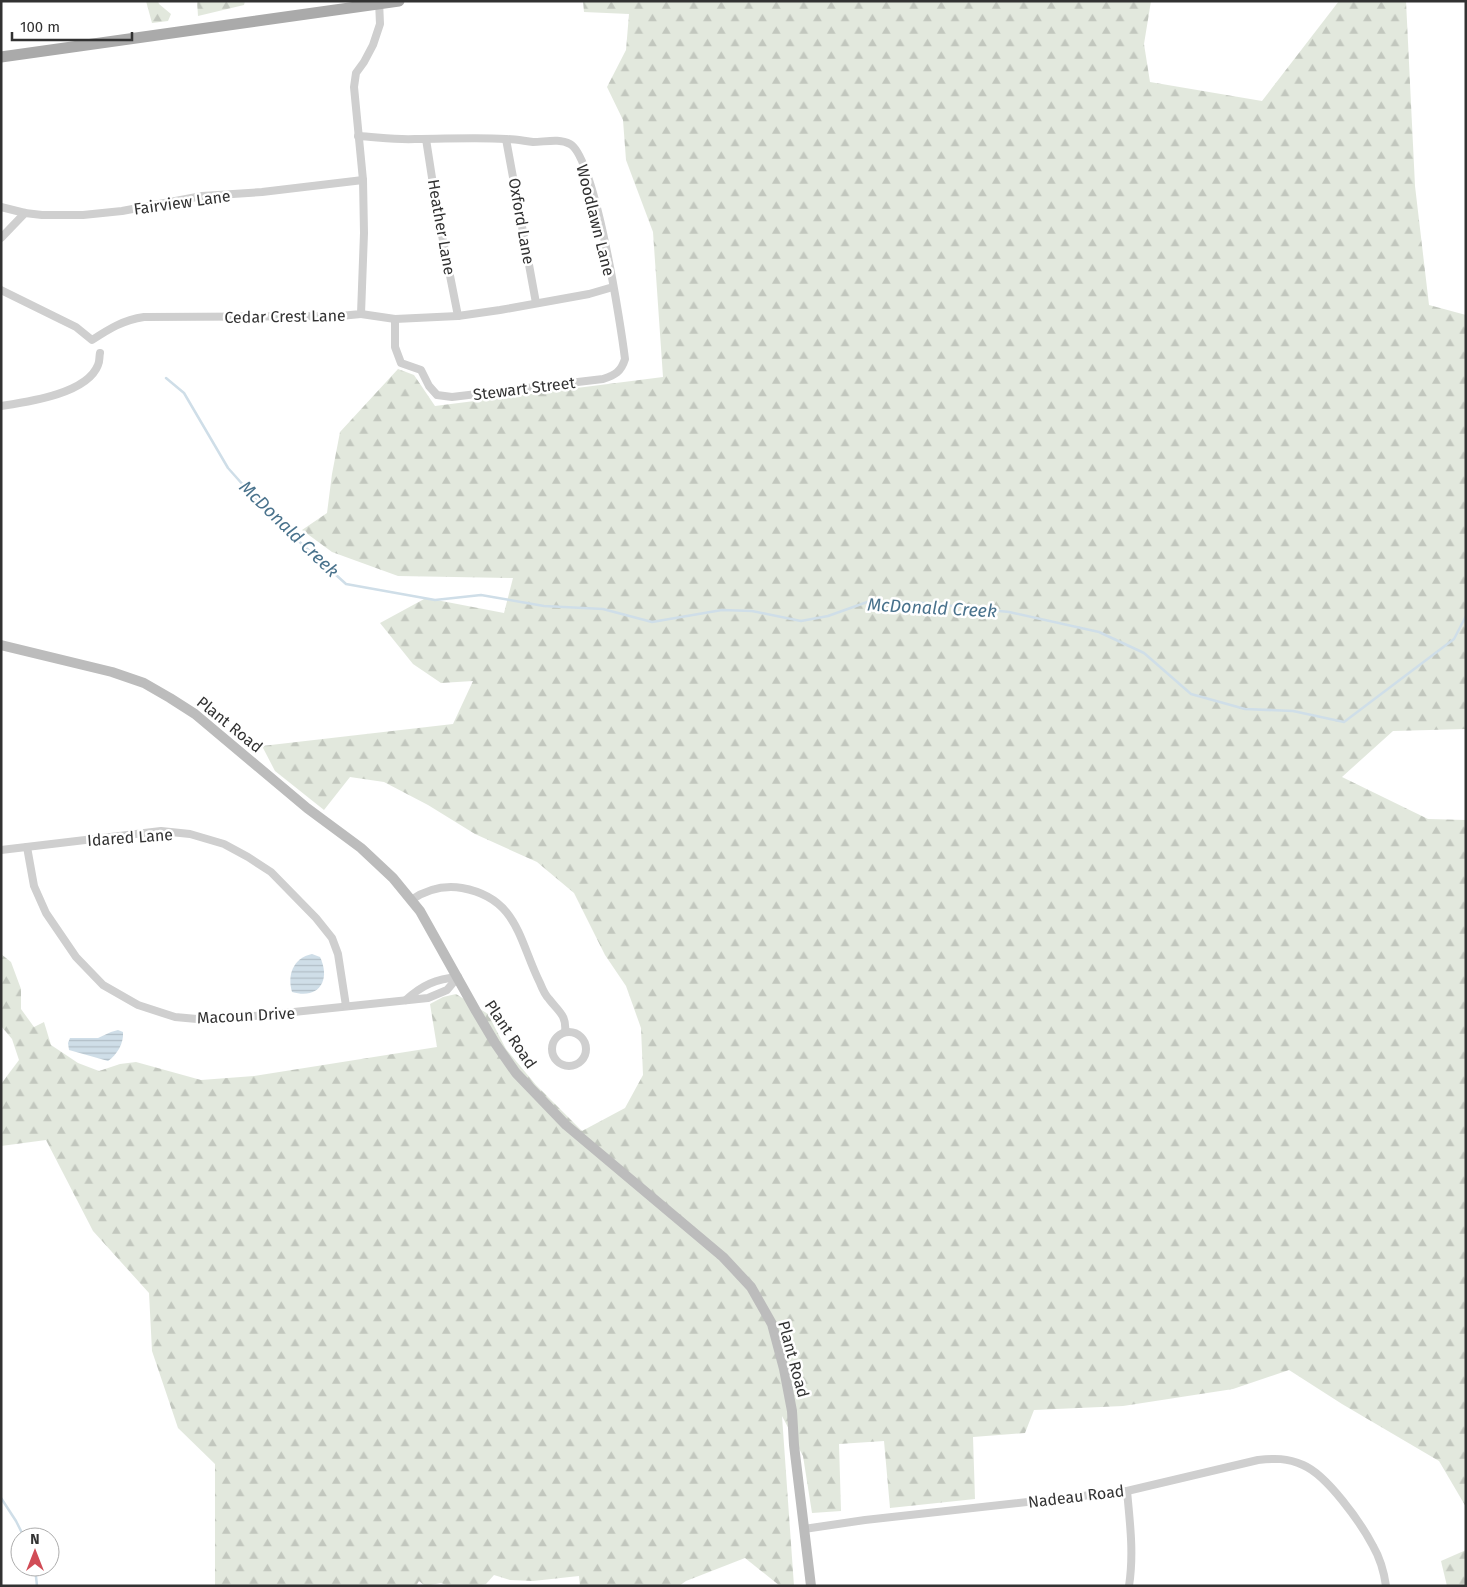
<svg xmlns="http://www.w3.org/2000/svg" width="1467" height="1587" font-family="'Fira Sans',sans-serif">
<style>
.forest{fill:url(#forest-firs)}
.water{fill:url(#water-rules)}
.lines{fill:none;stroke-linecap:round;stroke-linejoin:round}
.stream{stroke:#cfdee8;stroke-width:2.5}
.street{stroke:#cfcfcf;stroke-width:8}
.secondary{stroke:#bcbcbc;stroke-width:10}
.primary{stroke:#aaa;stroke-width:11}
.labels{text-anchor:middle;stroke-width:5;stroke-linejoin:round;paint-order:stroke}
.street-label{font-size:16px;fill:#323232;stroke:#fff}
.water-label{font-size:18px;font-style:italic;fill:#49728c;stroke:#fff}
</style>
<defs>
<pattern id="forest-firs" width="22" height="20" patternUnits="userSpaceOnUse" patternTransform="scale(1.25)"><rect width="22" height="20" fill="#e2e8dd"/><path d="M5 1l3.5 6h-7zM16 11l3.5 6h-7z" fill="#c2c7be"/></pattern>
<pattern id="water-rules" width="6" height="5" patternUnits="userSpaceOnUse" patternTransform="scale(1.25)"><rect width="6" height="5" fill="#cfdee8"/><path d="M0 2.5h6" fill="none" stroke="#b2bfc7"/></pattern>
</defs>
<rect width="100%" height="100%" fill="#fff"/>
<g class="forest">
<path d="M146,1h12l1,3 12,10 -3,7 -16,2z"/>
<path d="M197,1h48l-1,4 -46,11z"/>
<path d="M583,1h568l-7,43 6,38 112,19 77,-100h67l9,185 14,119 37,10v414l-73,2 -51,46 86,42 38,1v687l-27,-46 -97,-57 -53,-34 -56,19 -110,17 -89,4 -9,23 -52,4 2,62 -85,9 -6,-67 -45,3 2,67 -29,2 -9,-57 -21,-40 12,170h-14l-35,-28 -59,23 -7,5h-99l-1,-10 -46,5 -23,-1 -16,-5 -8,9 -10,2h-27l-8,-3 -16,3 -6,-5 -3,5h-201v-122l-37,-36 -26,-77 -3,-58 -56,-62 -47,-91 -45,6v-62l18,-24 -7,-21 -11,-13v-72l10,8 10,27v20l13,18 10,-5 7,23 27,18 21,8 21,-7 16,-2 65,18 53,-4 183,-29 -7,-43 13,-7 13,-3 32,20 18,35 30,36 46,46 43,-23 18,-33 -2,-47 -15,-42 -21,-31 -31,-62 -37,-31 -62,-28 -47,-29 -44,-23 -34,-5 -26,33 -49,-39 -13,-25 191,-22 20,-43 -32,2 -28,-19 -33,-41 46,-25 78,15 9,-35 -115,-2 -66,-24 -30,-22 25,-17 5,-39 8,-42 58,-63 16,6 21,31 228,-29 -10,-145 -27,-72 -3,-40 -16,-33 19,-37 3,-36 -45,-2z"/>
<path d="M1466,1550v36h-19l-6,-25z"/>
</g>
<g class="water">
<path d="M312,954l8,3c11,23 -1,43 -28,35 -5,-17 1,-34 20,-38z"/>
<path d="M118,1030l5,2c1,11 -6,23 -15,29l-39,-11 -1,-7 2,-5h28l13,-6z"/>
</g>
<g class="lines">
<g class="stream">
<path d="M166,378l18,15 44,75 42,47 76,69 89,16 46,-5 63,11 59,3 49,13 70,-12 30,1 49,10 27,-5 42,-15 54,2 85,9 90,20 45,21 47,41 54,15 48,2 51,11 110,-83 12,-23"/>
<path d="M1,1498l15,23 8,16"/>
<path d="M35,1567l2,19"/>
</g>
<g class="street">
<path d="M358,136c19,1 38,4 57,3 30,0 61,-2 91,0 9,0 18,2 27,3 12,0 26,-4 37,2 25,13 51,182 55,215 -4,13 -10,16 -22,20l-151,18 -15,-2 -8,-9 -8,-16 -20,-7 -6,-16v-28"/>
<path d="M426,139l11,71 21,106"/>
<path d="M506,139l30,164"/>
<path d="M1,207l24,6 17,2h41l39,-4 80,-15 60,-4 101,-12"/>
<path d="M1,238l24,-25"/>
<path d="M1,290l75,37 16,13c17,-11 31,-20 52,-23l196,-1 21,-2 3,-81 -1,-53 -9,-93 2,-14 8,-11 9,-17 7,-21 -1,-23"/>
<path d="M361,314l34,5 63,-3 42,-6 89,-16 24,-7"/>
<path d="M1,406c26,-4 86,-12 97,-41 2,-4 1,-8 2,-12"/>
<path d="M27,847l7,39 12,27 30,44 27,28 35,20 37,12 33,3 57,-5 163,-17 19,-8 11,-13"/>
<path d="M1,850l160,-19 29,3 34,10 24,13 23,15 45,46 16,20 6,16 8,52"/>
<path d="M411,900c15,-10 33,-15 51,-12 56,10 57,53 78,95 2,5 5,12 9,16 9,12 18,16 16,33"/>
<path d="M406,1000c16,-15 30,-21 52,-23"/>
<circle cx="569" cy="1049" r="17"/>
<path d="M1127,1491c3,32 7,63 2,95"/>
<path d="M804,1529l61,-9 262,-29 131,-31c17,-2 29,-2 45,5 24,10 58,58 70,81 7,12 11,26 13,40"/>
</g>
<path class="secondary" d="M1,645l111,27 32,11 26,15 25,16 112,94 54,40 32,30 27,33 56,100 19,32 21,30 50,52 157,132 28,30 21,37 12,45 8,42 2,34 17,141"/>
<path class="primary" d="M1,57l398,-56"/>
</g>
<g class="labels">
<g class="street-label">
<text transform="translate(182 202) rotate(-8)" y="6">Fairview Lane</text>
<text transform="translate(596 220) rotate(76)" y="6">Woodlawn Lane</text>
<text transform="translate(522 221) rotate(80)" y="6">Oxford Lane</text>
<text transform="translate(442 227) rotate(80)" y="6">Heather Lane</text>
<text transform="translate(285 316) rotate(-1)" y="6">Cedar Crest Lane</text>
<text transform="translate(524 388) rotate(-7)" y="6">Stewart Street</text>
<text transform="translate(230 724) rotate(39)" y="6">Plant Road</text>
<text transform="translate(130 837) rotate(-4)" y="6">Idared Lane</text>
<text transform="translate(246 1015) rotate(-3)" y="6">Macoun Drive</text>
<text transform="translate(511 1034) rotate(56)" y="6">Plant Road</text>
<text transform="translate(794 1359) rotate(75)" y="6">Plant Road</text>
<text transform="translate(1076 1496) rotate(-7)" y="6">Nadeau Road</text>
</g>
<g class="water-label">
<text transform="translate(289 529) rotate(44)" y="6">McDonald Creek</text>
<text transform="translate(932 608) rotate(3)" y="6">McDonald Creek</text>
</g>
</g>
<rect width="1467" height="1587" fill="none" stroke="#323232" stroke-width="5"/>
<g transform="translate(35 1552)"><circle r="24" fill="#ffffff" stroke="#adadad"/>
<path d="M0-4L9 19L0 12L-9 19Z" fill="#d14c56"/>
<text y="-8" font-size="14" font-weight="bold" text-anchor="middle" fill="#323232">N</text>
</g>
<path d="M12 32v8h120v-8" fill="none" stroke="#323232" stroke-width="2.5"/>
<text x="20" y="32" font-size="15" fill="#323232" stroke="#ffffff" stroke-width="4" paint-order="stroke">100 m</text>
</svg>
